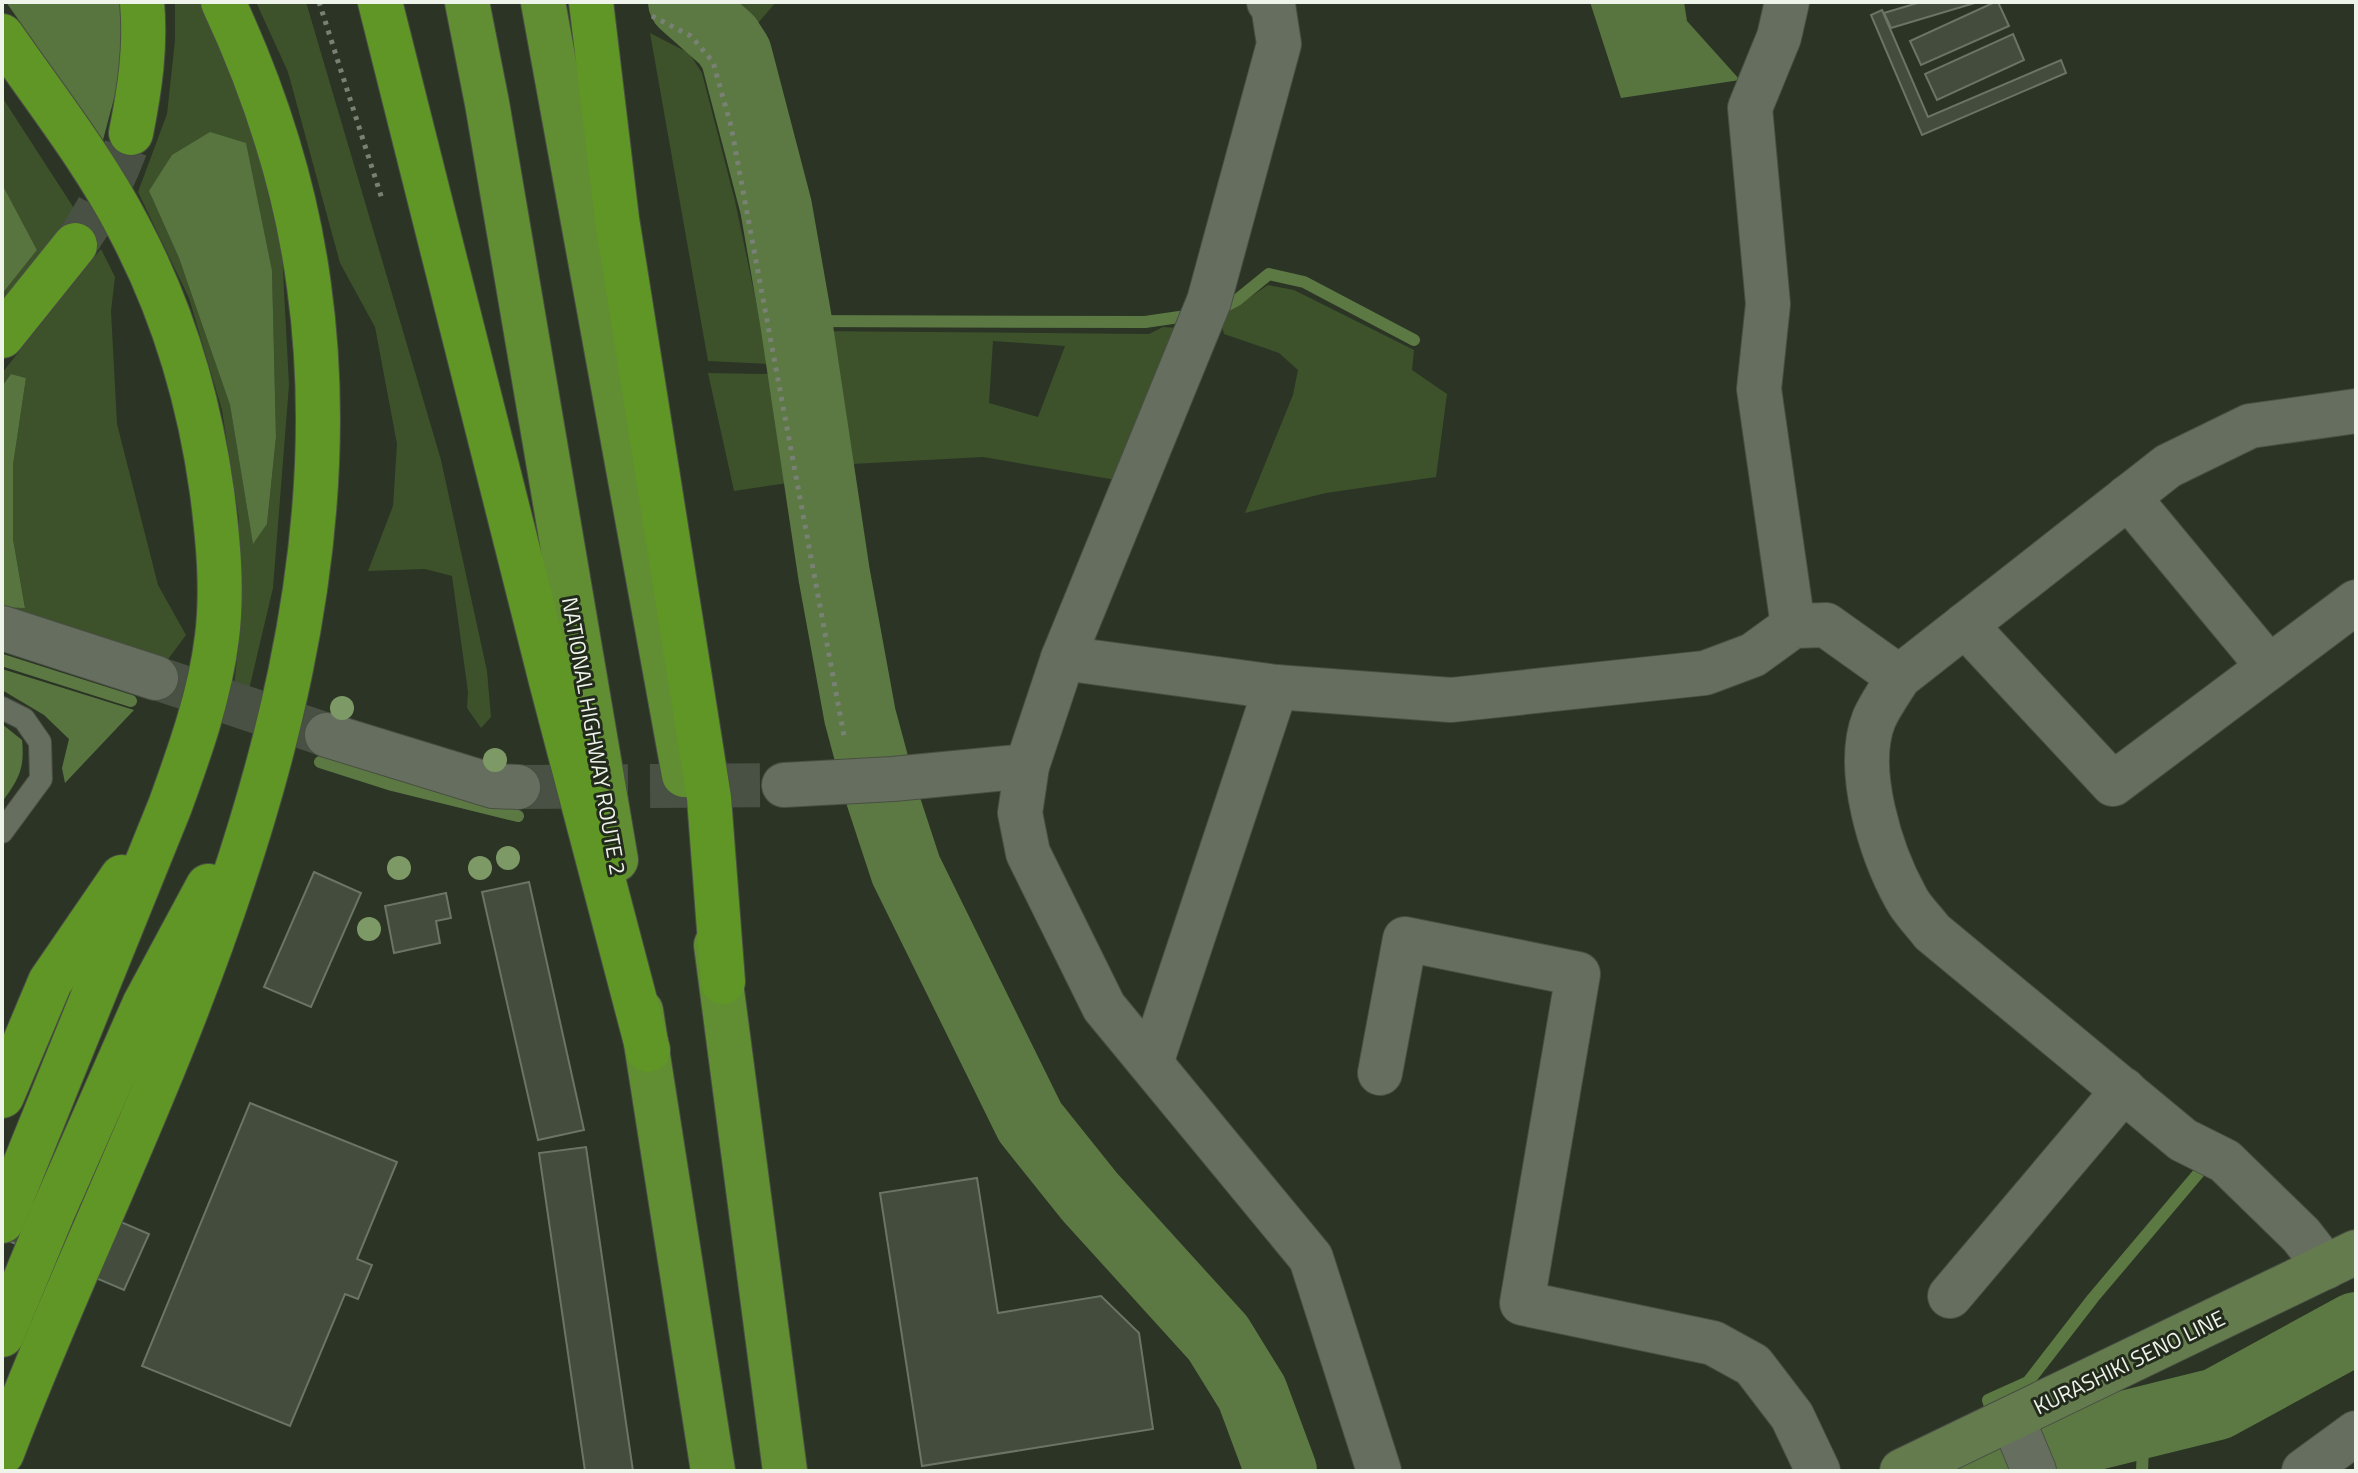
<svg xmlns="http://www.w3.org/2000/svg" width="2358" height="1473" font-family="'Titillium Web',sans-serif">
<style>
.green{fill:#3d522b;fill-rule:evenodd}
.forest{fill:#587540}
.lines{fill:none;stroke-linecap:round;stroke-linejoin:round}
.stream{stroke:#5c7944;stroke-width:12}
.river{stroke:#5c7944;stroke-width:72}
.building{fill:#434c3d;stroke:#6b7565;stroke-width:2}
.minor-tunnel{stroke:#485143;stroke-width:44;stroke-dasharray:44 22;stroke-linecap:butt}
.motorway-tunnel{stroke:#485143;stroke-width:44;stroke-dasharray:44 22;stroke-linecap:butt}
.service-casing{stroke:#494f43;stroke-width:24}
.minor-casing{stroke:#494f43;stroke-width:46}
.secondary-casing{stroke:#494f43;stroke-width:46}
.trunk-casing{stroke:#494f43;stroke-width:46}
.motorway-casing{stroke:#494f43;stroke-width:46}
.path{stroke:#798174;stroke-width:5;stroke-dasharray:4 6;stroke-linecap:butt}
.service{stroke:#666f5f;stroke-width:22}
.minor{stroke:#666f5f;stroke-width:44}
.secondary{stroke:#647b4e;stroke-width:44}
.trunk{stroke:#618e32;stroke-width:44}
.motorway{stroke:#609626;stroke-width:44}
.tree{fill:#7d9a66}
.labels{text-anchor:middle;stroke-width:6;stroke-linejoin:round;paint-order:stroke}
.street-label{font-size:22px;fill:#eff4eb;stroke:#222a1c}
</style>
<rect width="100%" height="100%" fill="#2b3425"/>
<g class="green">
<path d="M175,2h25l51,122 31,128 7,133 -16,203 -33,140 -10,-4 9,-85v-120l-17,-109 -33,-112 -51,-106 29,-78 8,-74zM149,191l123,80 4,166 -9,87 -14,19 -23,-138 -51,-147z"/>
<path d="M256,2h50l135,458 46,211 4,46 -10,11 -14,-20 1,-16 -16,-116 -27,-7 -57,2 25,-65 4,-62 -22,-117 -35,-64 -52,-191z"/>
<path d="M706,2h70l-23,27 -12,-12 -8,9z"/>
<path d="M650,33l39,20 13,20 33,128 34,163 -61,-3z"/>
<path d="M2,97l77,119 -77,92v-14l35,-44 -35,-66z"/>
<path d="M101,249l14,28 -4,34 6,113 41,161 28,50 -26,35 -158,-51v-12h23l-12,-68v-74l13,-87 -15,-4 -9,12v-13z"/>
<path d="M1268,285l26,5 120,60 -2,20 35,24 -11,83 -110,16 -81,20 48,-118 5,-25 -19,-17 -55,-19 -3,-11 6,-10z"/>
<path d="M1163,327l16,1 -63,152 -133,-23 -150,8 -24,-134 340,3zM993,341l72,5 -27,71 -49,-14z"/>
<path d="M708,373l63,1 17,109 -54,8z"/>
</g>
<g class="forest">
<path d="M6,2h116l-1,70 -18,68z"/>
<path d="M1590,2h94l3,19 53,59 -119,18z"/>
<path d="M210,132l36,11 26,128 4,166 -9,87 -14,20 -23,-139 -51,-147 -30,-67 23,-36z"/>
<path d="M2,184l35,66 -35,44z"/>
<path d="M11,374l15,4 -13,87v74l12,69 -23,-1v-221z"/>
<path d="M2,669l132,41 -69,73 -3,-15 7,-29 -25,-24 -42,-25z"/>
<path d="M2,724l20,16c3,28 -3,39 -20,62z"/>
</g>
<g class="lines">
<g class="stream">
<path d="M1219,310l18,-10 32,-26 35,8 110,58"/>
<path d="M796,321l349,1 48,-7"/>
<path d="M2,660l129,41"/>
<path d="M320,762l72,23 126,31"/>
<path d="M1991,1409l-3,-9 40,-18 65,-84 109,-129"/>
<path d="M2142,1471l2,-50"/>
</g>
<g class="river">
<path d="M684,2l43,38 9,14 40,153 20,114 38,253 26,142 21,78 25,76 124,252 60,75 128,141 34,55 29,78"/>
<path d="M1986,1471l21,-15 210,-52 139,-76"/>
</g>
</g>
<g class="building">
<path d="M1921,2h57l-87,26 -7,-15z"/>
<path d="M1995,2h3l11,24 -88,39 -11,-24z"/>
<path d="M1882,10l46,107 133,-57 5,13 -144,62 -51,-120z"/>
<path d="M2013,34l11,26 -87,40 -12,-26z"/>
<path d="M314,872l47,21 -50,114 -47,-20z"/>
<path d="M529,882l55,248 -46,10 -56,-248z"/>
<path d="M446,893l5,25 -15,3 4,22 -46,10 -9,-47z"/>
<path d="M250,1103l147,59 -40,97 15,6 -14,34 -13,-5 -55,132 -148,-60z"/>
<path d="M586,1147l47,324h-48l-46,-318z"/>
<path d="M2,1171l147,63 -25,56 -122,-52z"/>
<path d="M977,1178l21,135 103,-17 38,37 14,96 -231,37 -42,-273z"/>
</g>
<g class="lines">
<g class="minor-tunnel">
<path d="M156,678l171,57"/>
<path d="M518,787l266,-2"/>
</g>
<path class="motorway-tunnel" d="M75,245c25,-36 42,-71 56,-112"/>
<g class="service-casing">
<path id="service" d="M2,708l22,11 16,23 1,37 -39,53"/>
</g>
<g class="minor-casing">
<g id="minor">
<path d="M1787,2l-8,35 -29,71 18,196 -9,85 34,237"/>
<path d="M2128,497l141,170"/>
<path d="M1965,625l148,159 243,-182"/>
<path d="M2,628l154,50"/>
<path d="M1063,658l213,29 175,13 254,-27 48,-18 40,-29 33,-1 73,52"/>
<path d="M327,735l166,51 25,1"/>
<path d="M1027,766l-7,47 8,40 76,154 207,251 68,213"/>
<path d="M784,785l109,-6 134,-13 36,-108 146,-357 70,-257 -6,-39 -4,-3"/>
<path d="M1151,1063l125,-376"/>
<path d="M1380,1073l25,-134 173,35 -56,329 191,40 40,22 39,51 26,55"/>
<path d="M2326,1267l-25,-32 -76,-74 -42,-21 -251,-208c-8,-11 -20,-22 -26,-34 -25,-45 -52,-129 -32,-179 6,-14 17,-29 25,-42l269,-211 82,-40 106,-15"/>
<path d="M1950,1296l174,-206"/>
<path d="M2012,1418l22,53"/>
<path d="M2304,1471l52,-38"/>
</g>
</g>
<g class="secondary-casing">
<path id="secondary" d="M1902,1471l454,-219"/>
</g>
<g class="trunk-casing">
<g id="trunk">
<path d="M467,2l20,101 129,757"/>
<path d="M543,2l141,773"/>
<path d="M716,945l69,526"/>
<path d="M641,1011l72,460"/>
</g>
</g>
<g class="motorway-casing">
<g id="motorway">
<path d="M380,2l171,679 97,369"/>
<path d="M591,2l26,217 92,579 14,184"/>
<path d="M2,36c43,62 92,124 127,192 44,83 70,170 83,264 6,47 11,97 5,145 -7,58 -27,114 -47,169l-168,415"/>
<path d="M131,133c9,-45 15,-86 11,-131"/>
<path d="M2,336l73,-91"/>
<path d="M2,1096l48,-114 72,-105"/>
<path d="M2,1335l50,-121 92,-209 64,-119"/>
<path d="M2,1453c52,-138 116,-271 171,-409 95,-237 172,-500 136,-758 -13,-98 -44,-194 -86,-284"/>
</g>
</g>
<g class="path">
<path d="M319,2l63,197"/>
<path d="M652,16l39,20 22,26 18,64 114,615"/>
</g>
<use href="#service" class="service"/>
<use href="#minor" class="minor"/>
<use href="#secondary" class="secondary"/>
<use href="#trunk" class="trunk"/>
<use href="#motorway" class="motorway"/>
</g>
<g class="tree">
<circle cx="342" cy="708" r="12"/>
<circle cx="495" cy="760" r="12"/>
<circle cx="508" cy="858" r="12"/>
<circle cx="399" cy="868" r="12"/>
<circle cx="480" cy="868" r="12"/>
<circle cx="369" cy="929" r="12"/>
</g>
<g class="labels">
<g class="street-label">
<text transform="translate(594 736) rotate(80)" y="8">NATIONAL HIGHWAY ROUTE 2</text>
<text transform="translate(2129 1362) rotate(-26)" y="8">KURASHIKI SENO LINE</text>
</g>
</g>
<rect width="2358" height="1473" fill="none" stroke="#eff4eb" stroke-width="8"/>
</svg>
